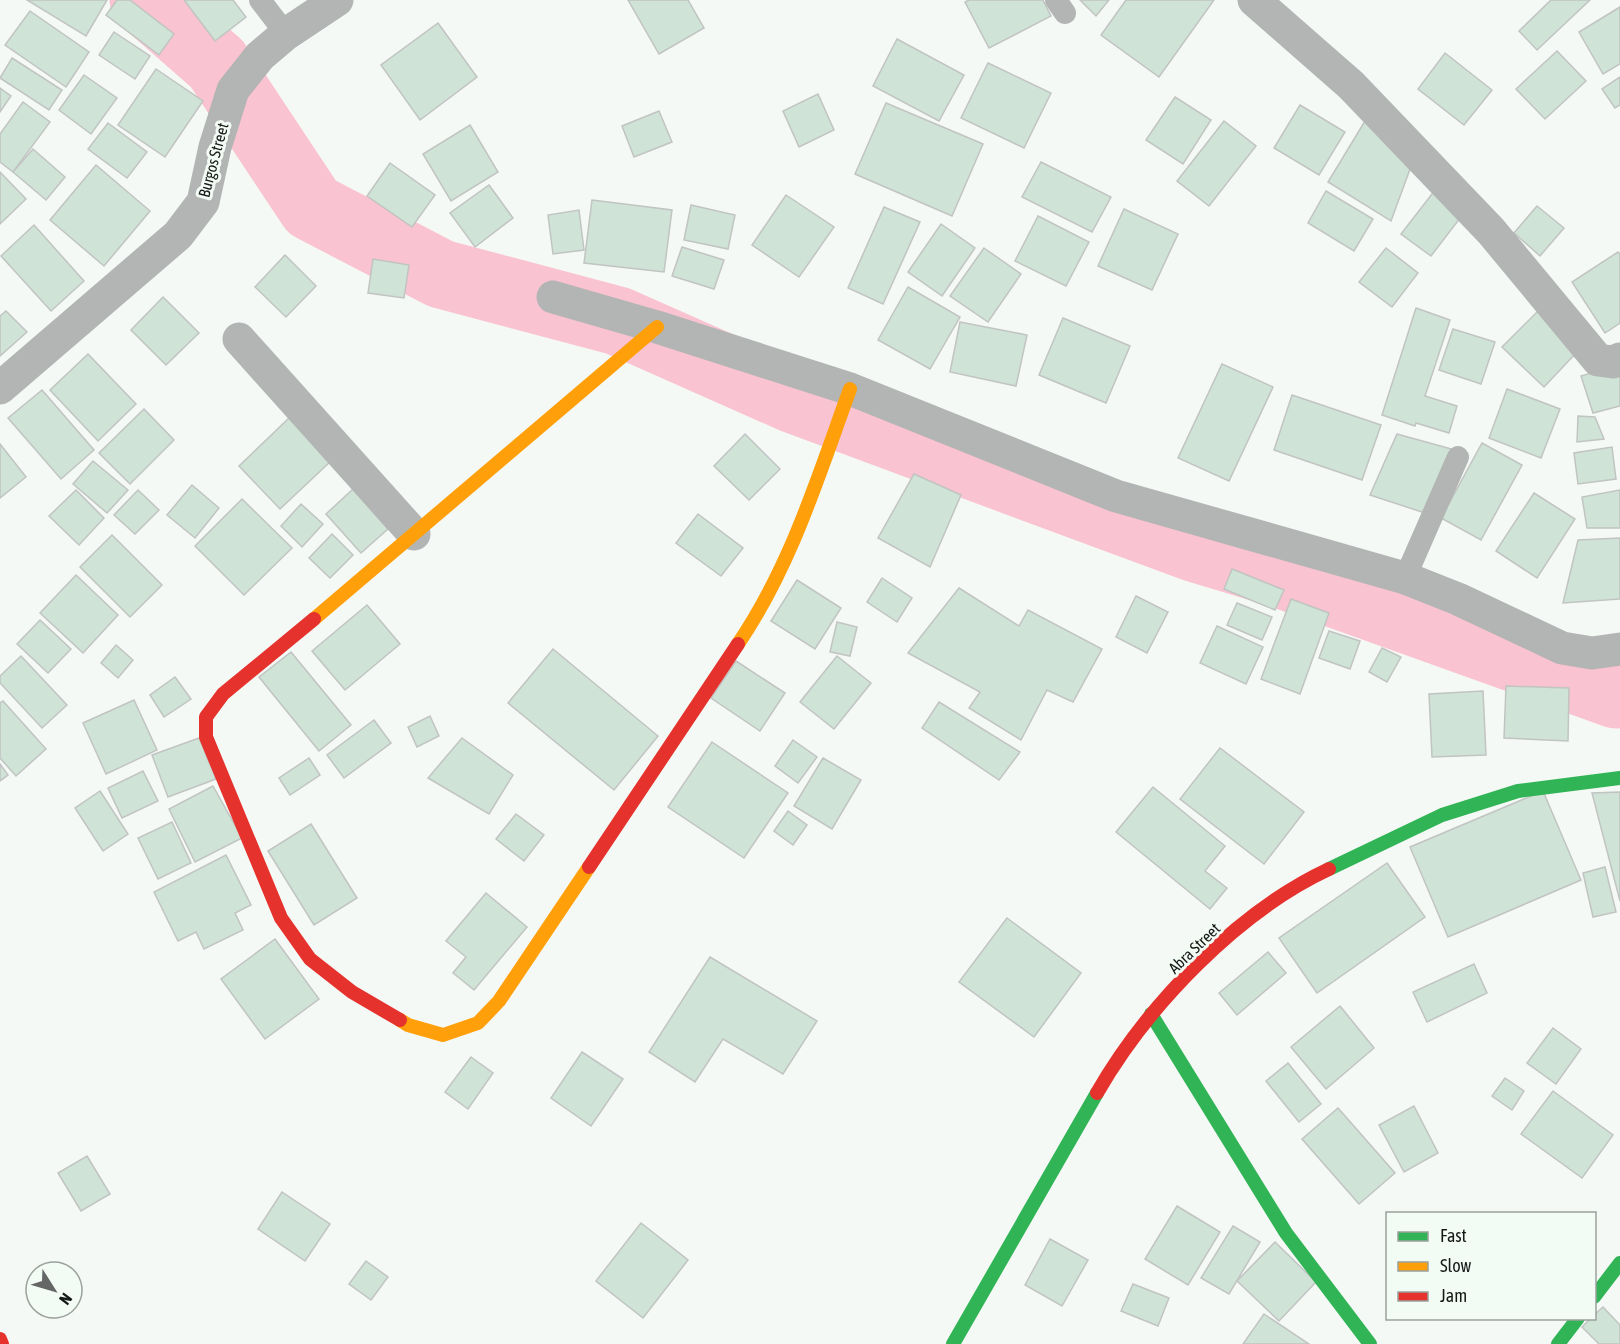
<svg xmlns="http://www.w3.org/2000/svg" width="1620" height="1344" font-family="'Asap Condensed',sans-serif">
<style>
.lines{fill:none;stroke-linecap:round;stroke-linejoin:round}
.river{stroke:#fac3d1;stroke-width:69}
.building{fill:#cfe3d6;stroke:#c1c4c2;stroke-width:1.5}
.lane{stroke:#b3b5b4;stroke-width:22}
.street{stroke:#b3b5b4;stroke-width:33}
.fast{stroke:#30b455;stroke-width:14}
.slow{stroke:#ff9f0a;stroke-width:14}
.jam{stroke:#e5322d;stroke-width:14}
.labels{text-anchor:middle;stroke-width:6;stroke-linejoin:round;paint-order:stroke}
.street-label{font-size:16px;fill:#161917;stroke:#f3fbf5}
</style>
<rect width="100%" height="100%" fill="#f5f9f6"/>
<g class="lines">
<path class="river" d="M144,0l73,64 95,143 129,67 177,47 176,78 399,148 86,26 337,121"/>
</g>
<g class="building">
<path d="M27,0h80l-21,36z"/>
<path d="M117,0h13l44,34 -15,21 -53,-40z"/>
<path d="M184,0h49l13,17 -31,24z"/>
<path d="M628,0h60l16,28 -45,26z"/>
<path d="M969,0h74l8,16 -62,32 -24,-46z"/>
<path d="M1080,0h29l-13,16z"/>
<path d="M1126,0h88l-55,77 -58,-42z"/>
<path d="M1551,0h39l-53,50 -18,-19z"/>
<path d="M1620,7v57l-17,10 -24,-42z"/>
<path d="M30,11l59,41 -23,35 -61,-42z"/>
<path d="M438,23l39,54 -57,43 -39,-55z"/>
<path d="M114,32l36,24 -15,23 -36,-24z"/>
<path d="M897,39l67,36 -25,46 -66,-35z"/>
<path d="M1557,51l29,30 -41,38 -29,-30z"/>
<path d="M1445,53l47,37 -28,35 -46,-36z"/>
<path d="M12,58l50,32 -13,20 -49,-32z"/>
<path d="M988,63l63,30 -27,55 -63,-30z"/>
<path d="M156,69l47,32 -38,56 -47,-32z"/>
<path d="M84,75l33,23 -26,36 -32,-24z"/>
<path d="M1620,77v28l-5,3 -13,-19z"/>
<path d="M0,88l11,8 -11,16z"/>
<path d="M818,94l16,36 -35,17 -16,-36z"/>
<path d="M1175,97l36,23 -28,44 -37,-24z"/>
<path d="M23,102l27,20 -37,50 -13,-10v-28z"/>
<path d="M886,103l97,41 -31,72 -97,-42z"/>
<path d="M1300,105l45,27 -26,43 -45,-27z"/>
<path d="M659,111l13,31 -38,15 -12,-31z"/>
<path d="M1224,121l32,25 -47,60 -32,-25z"/>
<path d="M1365,121l48,40 -22,60 -63,-39z"/>
<path d="M108,123l39,29 -20,26 -39,-29z"/>
<path d="M470,125l28,47 -47,29 -28,-47z"/>
<path d="M33,149l32,28 -19,23 -33,-28z"/>
<path d="M1041,162l70,35 -19,35 -70,-35z"/>
<path d="M390,163l45,32 -23,32 -45,-31z"/>
<path d="M96,165l54,46 -46,55 -54,-46z"/>
<path d="M0,172l26,27 -26,25z"/>
<path d="M489,185l24,33 -38,29 -25,-34z"/>
<path d="M1435,190l29,23 -33,43 -30,-22z"/>
<path d="M1326,191l47,28 -19,32 -46,-28z"/>
<path d="M786,195l48,32 -35,50 -47,-32z"/>
<path d="M592,200l80,10 -8,62 -80,-9z"/>
<path d="M691,205l44,10 -7,34 -44,-9z"/>
<path d="M1537,206l27,22 -24,28 -26,-23z"/>
<path d="M884,207l36,15 -37,82 -35,-16z"/>
<path d="M1124,209l54,25 -26,56 -54,-24z"/>
<path d="M579,210l5,40 -31,4 -5,-39z"/>
<path d="M1038,216l51,26 -23,44 -51,-25z"/>
<path d="M941,224l34,24 -33,48 -34,-24z"/>
<path d="M34,225l50,56 -33,30 -50,-55z"/>
<path d="M682,247l42,13 -10,29 -42,-13z"/>
<path d="M984,248l37,26 -33,48 -38,-26z"/>
<path d="M1386,248l32,25 -26,34 -33,-25z"/>
<path d="M1618,252l2,2v69l-15,10 -33,-51z"/>
<path d="M285,255l31,31 -30,31 -31,-30z"/>
<path d="M373,259l36,6 -5,33 -36,-5z"/>
<path d="M908,287l52,30 -30,52 -52,-29z"/>
<path d="M163,297l36,36 -33,32 -35,-35z"/>
<path d="M1416,308l34,12 -25,76 32,10 -8,27 -33,-10 -1,3 -33,-11z"/>
<path d="M6,311l21,21 -27,24v-40z"/>
<path d="M1538,311l40,40 -34,36 -42,-40z"/>
<path d="M1063,318l67,28 -24,57 -67,-28z"/>
<path d="M960,322l67,13 -11,51 -66,-14z"/>
<path d="M1453,329l42,13 -14,42 -42,-14z"/>
<path d="M88,354l48,50 -38,37 -48,-51z"/>
<path d="M1222,364l51,23 -44,94 -51,-23z"/>
<path d="M1620,365v41l-27,7 -12,-37z"/>
<path d="M1507,389l53,20 -19,49 -52,-20z"/>
<path d="M42,390l52,60 -33,29 -53,-61z"/>
<path d="M1292,395l89,30 -19,55 -88,-30z"/>
<path d="M144,409l30,31 -44,44 -31,-31z"/>
<path d="M1578,416l17,1 9,22 -27,3z"/>
<path d="M290,417l41,44 -51,48 -41,-43z"/>
<path d="M745,434l35,35 -31,31 -35,-34z"/>
<path d="M1397,434l58,16 -27,64 -58,-19z"/>
<path d="M1482,443l40,22 -41,75 -40,-22z"/>
<path d="M0,444l26,33 -26,21z"/>
<path d="M1612,447l4,32 -38,5 -4,-31z"/>
<path d="M93,461l35,29 -21,23 -34,-29z"/>
<path d="M914,474l47,21 -31,72 -52,-29z"/>
<path d="M192,485l27,23 -24,30 -28,-23z"/>
<path d="M353,489l35,40 -27,24 -35,-39z"/>
<path d="M76,490l28,28 -25,27 -30,-29z"/>
<path d="M138,490l21,20 -24,24 -21,-19z"/>
<path d="M1620,490v38h-33l-5,-31z"/>
<path d="M1534,493l41,26 -38,59 -41,-27z"/>
<path d="M242,499l50,49 -48,47 -49,-49z"/>
<path d="M301,504l22,20 -21,23 -21,-21z"/>
<path d="M698,514l45,34 -22,28 -45,-33z"/>
<path d="M332,534l21,21 -23,23 -21,-20z"/>
<path d="M112,535l50,50 -32,32 -50,-50z"/>
<path d="M1620,538v61l-57,4 15,-63z"/>
<path d="M1232,569l52,21 -9,20 -51,-21z"/>
<path d="M76,575l42,40 -35,38 -43,-40z"/>
<path d="M882,578l30,20 -15,24 -30,-20z"/>
<path d="M797,580l44,28 -26,41 -44,-28z"/>
<path d="M959,588l60,38 9,-16 74,39 -29,53 -26,-12 -26,50 -52,-32 11,-16 -72,-39z"/>
<path d="M1136,596l32,16 -21,41 -31,-16z"/>
<path d="M1291,599l38,14 -29,81 -39,-15z"/>
<path d="M1237,603l35,14 -10,23 -35,-15z"/>
<path d="M367,605l33,39 -55,46 -33,-39z"/>
<path d="M40,620l31,29 -23,24 -31,-29z"/>
<path d="M837,622l20,5 -7,29 -20,-4z"/>
<path d="M1217,626l46,21 -17,37 -46,-21z"/>
<path d="M1329,631l31,10 -10,28 -31,-11z"/>
<path d="M116,645l17,15 -15,18 -17,-15z"/>
<path d="M1382,648l19,9 -14,25 -18,-10z"/>
<path d="M553,649l105,87 -44,54 -106,-87z"/>
<path d="M291,652l60,73 -32,26 -60,-74z"/>
<path d="M21,656l46,49 -25,23 -42,-45v-7z"/>
<path d="M837,656l34,27 -37,46 -34,-27z"/>
<path d="M736,661l49,32 -25,38 -49,-33z"/>
<path d="M175,677l16,22 -27,18 -14,-22z"/>
<path d="M1506,686l63,2 -1,53 -64,-3z"/>
<path d="M1483,691l3,64 -54,2 -3,-63z"/>
<path d="M134,700l23,50 -51,24 -23,-51z"/>
<path d="M3,701l43,48 -30,27 -16,-18v-55z"/>
<path d="M939,702l81,50 -21,28 -77,-52z"/>
<path d="M430,716l9,20 -22,11 -9,-20z"/>
<path d="M374,720l17,23 -47,35 -17,-23z"/>
<path d="M199,738l17,41 -48,18 -16,-42z"/>
<path d="M462,738l51,37 -24,39 -61,-36z"/>
<path d="M793,740l24,17 -19,26 -23,-17z"/>
<path d="M712,742l76,51 -44,65 -76,-51z"/>
<path d="M1220,748l84,64 -40,52 -84,-65z"/>
<path d="M309,758l11,17 -30,20 -11,-17z"/>
<path d="M823,758l38,22 -29,49 -38,-23z"/>
<path d="M0,764l8,11 -8,6z"/>
<path d="M143,771l15,30 -36,17 -14,-30z"/>
<path d="M213,786l29,52 -47,24 -26,-53z"/>
<path d="M1153,787l72,59 -20,25 22,17 -17,21 -94,-77z"/>
<path d="M100,791l28,43 -25,17 -28,-43z"/>
<path d="M1543,791l38,89 -133,57 -38,-90z"/>
<path d="M1620,792v109l-28,-108z"/>
<path d="M788,811l19,14 -14,20 -19,-14z"/>
<path d="M516,814l28,21 -20,26 -28,-22z"/>
<path d="M172,822l19,41 -33,16 -20,-41z"/>
<path d="M311,824l46,74 -43,27 -46,-74z"/>
<path d="M226,855l25,50 -16,8 8,17 -39,19 -8,-17 -18,9 -24,-49z"/>
<path d="M1387,863l38,54 -108,76 -38,-55z"/>
<path d="M1605,867l11,45 -23,5 -10,-44z"/>
<path d="M486,893l41,34 -53,63 -21,-17 13,-16 -20,-16z"/>
<path d="M1007,918l74,55 -47,64 -75,-55z"/>
<path d="M275,939l44,60 -54,40 -44,-60z"/>
<path d="M1268,952l18,21 -49,42 -18,-22z"/>
<path d="M710,957l107,64 -34,53 -60,-35 -28,43 -46,-30z"/>
<path d="M1474,964l13,29 -60,29 -14,-30z"/>
<path d="M1340,1006l34,42 -48,41 -35,-42z"/>
<path d="M1553,1028l28,21 -25,35 -29,-21z"/>
<path d="M582,1052l41,27 -32,47 -40,-28z"/>
<path d="M471,1057l22,16 -25,36 -23,-17z"/>
<path d="M1288,1063l33,41 -22,18 -33,-41z"/>
<path d="M1505,1078l19,13 -12,19 -20,-14z"/>
<path d="M1553,1091l60,44 -31,43 -61,-44z"/>
<path d="M1414,1106l24,47 -34,19 -25,-47z"/>
<path d="M1338,1108l57,65 -36,31 -57,-65z"/>
<path d="M87,1156l23,38 -29,17 -23,-38z"/>
<path d="M282,1192l48,32 -25,37 -47,-32z"/>
<path d="M1177,1206l43,26 -32,53 -43,-26z"/>
<path d="M641,1223l47,37 -45,58 -47,-37z"/>
<path d="M1233,1226l27,16 -31,52 -28,-16z"/>
<path d="M1050,1239l38,21 -26,46 -37,-21z"/>
<path d="M1275,1242l41,40 -37,39 -42,-40z"/>
<path d="M366,1261l22,16 -17,23 -22,-16z"/>
<path d="M1133,1284l36,14 -11,28 -37,-15z"/>
<path d="M1603,1307l17,18v19h-21l-17,-17 9,-9h3v-3z"/>
<path d="M1264,1314l45,30h-66z"/>
</g>
<g class="lines">
<g class="lane">
<path d="M260,0l26,34"/>
<path d="M1056,0l9,13"/>
<path d="M1405,578l53,-121"/>
</g>
<g class="street">
<path d="M1254,0l97,85 140,146 107,129 15,2 7,-3"/>
<path d="M553,297l104,30 193,62 266,107 289,82 53,21 104,49 30,5 28,-4"/>
<path d="M239,339l175,195"/>
<path d="M0,388l178,-153 25,-33 12,-55 18,-57 27,-34 26,-22 51,-34"/>
</g>
<g class="fast">
<path d="M1329,869l113,-54 76,-24 102,-13"/>
<path d="M1151,1014l135,219 84,111"/>
<path d="M1594,1297l26,-34"/>
<path d="M953,1344l144,-251"/>
<path d="M1558,1344l20,-26"/>
</g>
<g class="slow">
<path d="M314,619l343,-292"/>
<path d="M738,644c53,-78 80,-167 112,-255"/>
<path d="M400,1020l8,5 35,10 35,-12 21,-22 90,-134"/>
</g>
<g class="jam">
<path d="M314,619l-91,75 -17,23v20l75,181 29,41 42,33 48,28"/>
<path d="M589,867l149,-223"/>
<path d="M1097,1093c50,-87 140,-181 232,-224"/>
<path d="M0,1339l2,5"/>
</g>
</g>
<g class="labels">
<g class="street-label">
<text transform="translate(213 160) rotate(-75)" y="6">Burgos Street</text>
<text transform="translate(1194 948) rotate(-44)" y="6">Abra Street</text>
</g>
</g>
<rect x="1386" y="1212" width="210" height="108" fill="#f3fbf5" stroke="#9ba19c" stroke-width="1.5"/>
<rect x="1398" y="1232" width="30" height="9" fill="#30b455" stroke="#9ba19c" stroke-width="1.5"/>
<text x="1440" y="1242" font-size="18" fill="#161917">Fast</text>
<rect x="1398" y="1262" width="30" height="9" fill="#ff9f0a" stroke="#9ba19c" stroke-width="1.5"/>
<text x="1440" y="1272" font-size="18" fill="#161917">Slow</text>
<rect x="1398" y="1292" width="30" height="9" fill="#e5322d" stroke="#9ba19c" stroke-width="1.5"/>
<text x="1440" y="1302" font-size="18" fill="#161917">Jam</text>
<g transform="translate(54 1290) rotate(127)"><circle r="28" fill="#f3fbf5" stroke="#9ba19c" stroke-width="1.5"/>
<path d="M0-4.5L10 22L0 15L-10 22Z" fill="#646765"/>
<text y="-9" font-size="16" font-weight="bold" text-anchor="middle" fill="#161917">N</text>
</g>
</svg>
